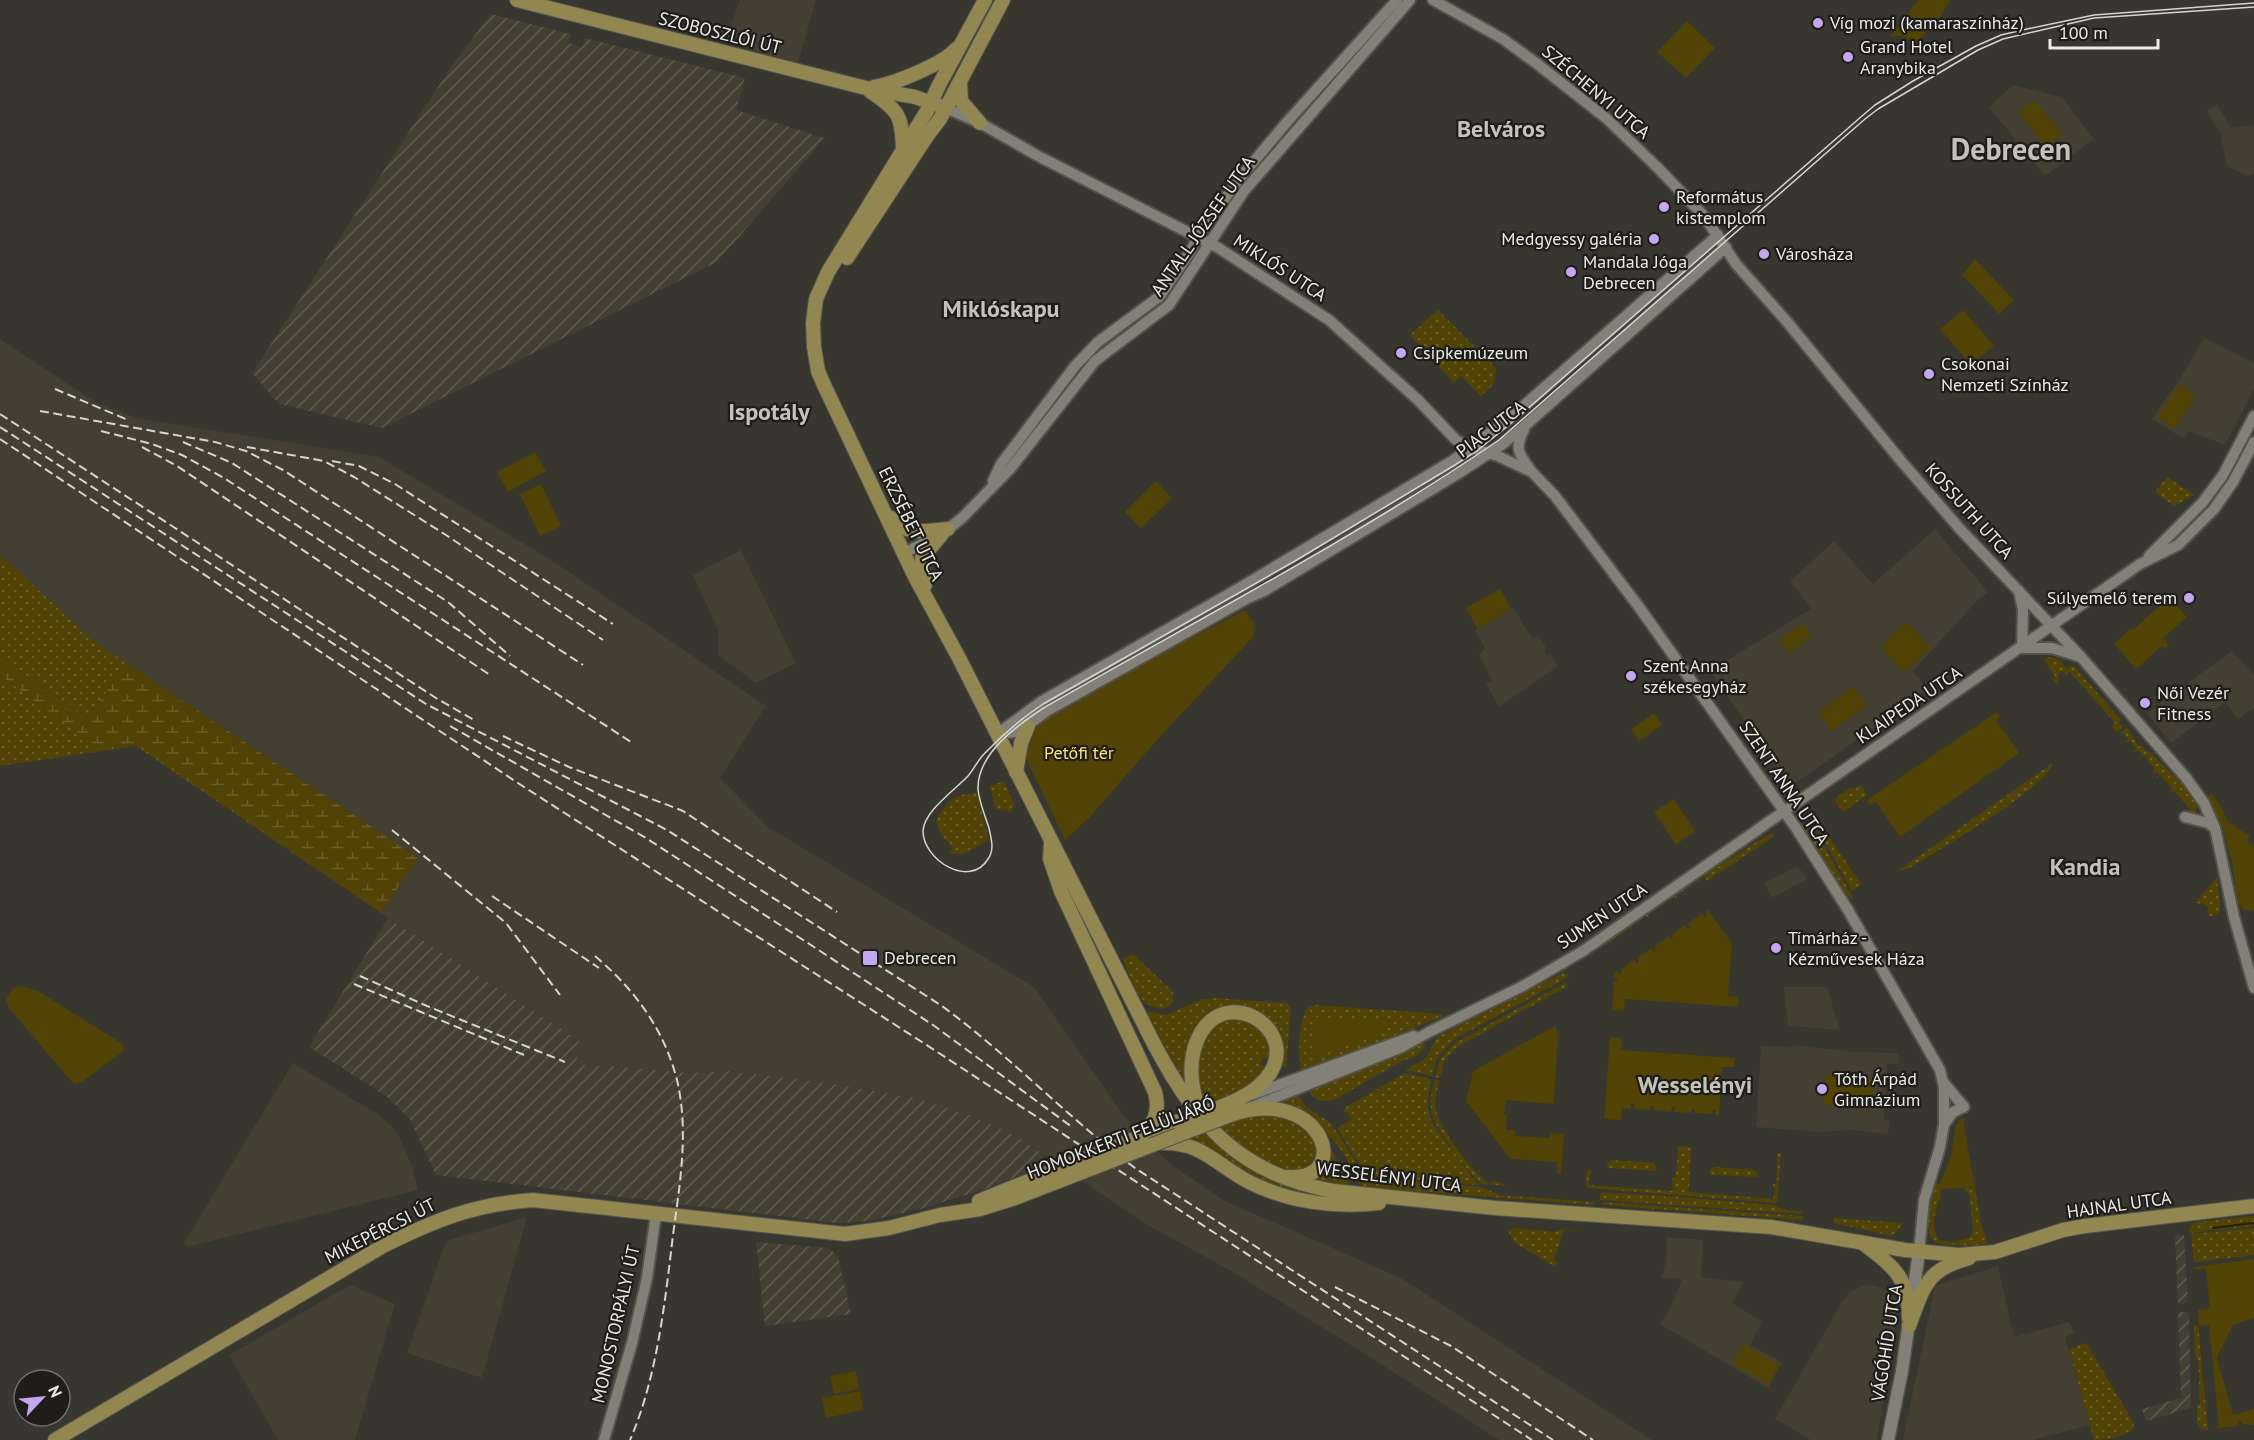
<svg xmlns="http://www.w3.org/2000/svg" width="2254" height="1440" font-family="'PT Sans',sans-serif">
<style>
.built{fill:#433f32}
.industrial{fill:url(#industrial-furrows)}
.grass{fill:url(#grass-dots)}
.wetland{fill:url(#wetland-marsh)}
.park{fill:#504305}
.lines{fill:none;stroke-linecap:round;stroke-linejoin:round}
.stream{stroke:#241e06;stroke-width:2}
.tertiary-casing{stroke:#54524d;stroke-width:14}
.secondary-casing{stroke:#54524d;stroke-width:15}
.primary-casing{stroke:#54524d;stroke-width:16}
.tertiary{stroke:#828077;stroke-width:10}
.secondary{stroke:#828077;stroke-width:12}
.primary{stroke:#928651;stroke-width:14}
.tram{stroke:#d7d5d1;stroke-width:1.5}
.rail{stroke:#d7d5d1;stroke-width:2;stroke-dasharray:9 4.5;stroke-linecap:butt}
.primary-bridge-casing{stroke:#54524d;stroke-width:16;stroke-linecap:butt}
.primary-bridge{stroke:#928651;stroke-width:14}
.poi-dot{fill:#c5a7f1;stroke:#1e1d1a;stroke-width:2}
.labels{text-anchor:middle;stroke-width:4.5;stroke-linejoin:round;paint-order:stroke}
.poi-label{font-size:18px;fill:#eceae6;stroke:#1e1d1a;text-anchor:start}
.street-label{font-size:18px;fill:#eceae6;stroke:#1e1d1a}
.park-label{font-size:18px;fill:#fae076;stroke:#1e1d1a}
.district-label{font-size:24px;font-weight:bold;fill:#c4c2b9;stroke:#1e1d1a}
.town-label{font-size:30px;font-weight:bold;fill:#c4c2b9;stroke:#1e1d1a}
</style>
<defs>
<pattern id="industrial-furrows" width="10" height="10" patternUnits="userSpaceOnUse" patternTransform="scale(1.5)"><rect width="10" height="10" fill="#433f32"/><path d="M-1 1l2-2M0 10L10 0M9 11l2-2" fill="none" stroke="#5e5b50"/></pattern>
<pattern id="grass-dots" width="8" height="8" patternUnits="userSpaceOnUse" patternTransform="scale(1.5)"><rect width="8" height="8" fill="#504305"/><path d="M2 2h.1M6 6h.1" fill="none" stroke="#695e29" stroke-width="1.8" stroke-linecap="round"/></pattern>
<pattern id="wetland-marsh" width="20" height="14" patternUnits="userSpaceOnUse" patternTransform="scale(1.5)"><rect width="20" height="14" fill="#504305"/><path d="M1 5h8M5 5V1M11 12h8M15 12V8" fill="none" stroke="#695e29"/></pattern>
</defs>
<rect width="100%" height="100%" fill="#37362f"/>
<g class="built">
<path d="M740,0h76l-18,63 -73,-21z"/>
<path d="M2013,85l49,12 32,42 -49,37 -56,-69z"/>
<path d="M2217,104l14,24 23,-3v49l-7,2 -20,-10 -7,-34 -14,-21z"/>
<path d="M2204,338l50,25v26l-29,56 -37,-14 -4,8 -32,-20 28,-40z"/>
<path d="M0,339l97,64 40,15 242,39 177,106 210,143 -46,72 48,49 266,160 90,129 45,47 56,38 176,77 251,162h-153l-118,-76 -148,-92 -89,-49 -121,-83 -108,-42 -95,-16 -90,-11 -39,2 -83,-7 -33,-1 4,-25 -198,-127 37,-55 -323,-216 -95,-87z"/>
<path d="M1935,529l53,63 -12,10 -63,69 15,19 -138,97 -80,-116 101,-62 -21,-28 44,-40 39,43z"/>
<path d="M741,550l55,113 -40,20 -38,-28v-25l-25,-55z"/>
<path d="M1500,589l11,20 3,-1 10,18 9,12 5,-2 8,11 -3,3 4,6 3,-2 8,12 -59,41 -13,-23 6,-4 -13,-25 6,-7 -10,-17 2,-3 -11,-20z"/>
<path d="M2232,651l22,24v33l-16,11 -13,-17 -54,41 -24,-30z"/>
<path d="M1798,866l9,13 -35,19 -8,-15z"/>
<path d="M1784,987h43l13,43 -52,-4z"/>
<path d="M1791,1045l65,7 43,1v11h-12l-3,56 6,1 -2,13 -37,-4 -31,2 -64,-5 5,-81 30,1z"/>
<path d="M293,1063l88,53 16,16 15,33 6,25 -231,57 -3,-4z"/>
<path d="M527,1217l-45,161 -75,-25 39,-112z"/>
<path d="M1667,1237l36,3 -2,37 43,5 -12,21 30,18 -12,24 32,17 -14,26 -108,-64 11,-17 11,-28 -21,-1 5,-16z"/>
<path d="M1998,1266l16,71 55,-15 6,11 -10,4 25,88 -57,15h-130l32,-154z"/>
<path d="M1868,1284l18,5 12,12 -21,139h-66l-36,-21 68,-119 8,-9z"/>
<path d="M350,1285l45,19 -40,136h-77l-49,-85z"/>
</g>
<g class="industrial">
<path d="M491,14l80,20 -2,9 13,4 3,-9 160,40 -9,32 89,28 -108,124 -335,166 -103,-24 -27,-31 197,-303z"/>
<path d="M388,918l191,122 -3,25 32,1 83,7 39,-2 90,11 95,16 60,19 48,23 21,15 -3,12 -56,22 -61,19 -55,13 -31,2 -402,-48 -27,-57 -23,-22 -77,-49z"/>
<path d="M2184,1235l4,67 -10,3 -3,-69z"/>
<path d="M756,1242l74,6 8,9 13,57 -86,12z"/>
<path d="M2178,1312h9l2,3 2,93 -45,13 -4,-12 39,-11z"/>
</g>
<g class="grass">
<path d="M1438,310l58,58 -3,17 -12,11 -20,-20 -7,7 -44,-48z"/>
<path d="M2167,477l27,18 -20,11 -19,-14z"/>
<path d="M0,555l95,87 30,20 -35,57 -90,-62z"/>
<path d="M2048,657l9,1 10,11 6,-4 48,55 -2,2 3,4 3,-1 -9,7 -4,-5 3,-4 -45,-51 -4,3 -3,-4 -5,4 1,6 -2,4 -5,-6 3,-3 -12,-17z"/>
<path d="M0,675l102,76 -102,15z"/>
<path d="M2127,727l12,20 3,-1 6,7 2,-1 32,32 16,22 -3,8 -3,1 -5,-3 3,-3 -16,-18 -4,2 2,-4 -12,-14 -4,3 3,-4 -2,-2 -5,2 3,-5 -11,-13 -5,3 3,-5 -4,-4 -5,2 3,-4 -6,-7 -4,2 2,-4 -5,-6 -5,1z"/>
<path d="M2053,763c-7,26 -118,89 -145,106l-12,3z"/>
<path d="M1004,781l11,25 -4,2 1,4 -16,-3 -6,-23z"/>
<path d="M1860,785l7,10 -24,17 -9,-13 18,-12 2,2z"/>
<path d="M977,793l12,47 -25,14 -16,-1 5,-5 -11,-12 -6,-15c11,-20 17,-27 41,-28z"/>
<path d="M1805,825l7,10 8,4 34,61 -8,-5 -42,-68z"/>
<path d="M1824,830l37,54 -9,7 -32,-58z"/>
<path d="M1772,832l1,5 -66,44 -4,-5 -4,3 3,5 -4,-4 -22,16 2,4 -4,-3 -18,12 2,5 -3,-4 -7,5 2,4 -4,-3 -15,11 1,5 -3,-4 -18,13 1,4 -3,-3 -18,11 98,-68z"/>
<path d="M2217,877l3,32 -1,6 -10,1 -2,-3 2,-4 -7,-7 -4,2 -3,-1z"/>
<path d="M1133,954l40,38v9c-3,6 -8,9 -15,7 -23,-4 -27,-31 -35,-49z"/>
<path d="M1563,973l7,3 -115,63 -18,19 -5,18 -26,-6 20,-12 11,-21z"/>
<path d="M1566,982l2,4 -111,61 -12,13 -5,18 -5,-1 5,-18 15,-16z"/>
<path d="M1213,998l72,5 6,3 -5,62 -8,-3 -7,-39 -57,-12 -28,73 -40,-76 20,4 35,-15z"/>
<path d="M1315,1005l127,9 1,2 -75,31 -67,24c-3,-13 -3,-56 8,-64z"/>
<path d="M1243,1016l24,16 6,29 -10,-4 -3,7 7,3c-13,22 -42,30 -64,39l-8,-46 18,-36z"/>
<path d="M1424,1042l2,4 -8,9 -18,7 -66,38 -14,1 -7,-4 -5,-8z"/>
<path d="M1405,1073l26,6 -4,27 5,17 46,62 -102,-9 -17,-12 -22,-36 14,-8 -3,-7 -4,-1 -1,-3z"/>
<path d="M1435,1079l4,1c-1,10 -5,19 -3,29 3,20 33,57 48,71l6,4 3,-4 15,6 -27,-2c-14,-14 -45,-52 -49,-71 -3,-12 0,-23 3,-34z"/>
<path d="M1297,1093l8,13 26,17 27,42 19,13 104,9 19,8 94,7 1,3 -233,-18c-9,-10 -12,-23 -19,-34 -18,-28 -40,-37 -69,-50z"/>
<path d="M1266,1112l34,10 20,24 -7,21c-7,2 -17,6 -24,5 -22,-3 -56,-32 -72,-47z"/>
<path d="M1202,1131c37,37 80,57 131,68l-4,2 -61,-14 -85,-49z"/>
<path d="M1328,1143l21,41v1l-40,-7z"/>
<path d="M1678,1146l13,1 -2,45 84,7 2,-11 -2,-1v-3h3l2,-31h3l-4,50 -189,-15 -2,-2 1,-16h4l-2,15 84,6 -1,-14h4z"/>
<path d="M1611,1160l43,3 3,6 -1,2 -48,-3 -1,-5z"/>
<path d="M1713,1167l41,3 3,3v4l-46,-2 -2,-5z"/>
<path d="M1936,1183l4,1c5,19 -15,34 -1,56l13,2 17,-4 4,-7 -3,-35 -7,-8 12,-1 6,38 7,18c-10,3 -22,3 -33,2 -6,0 -13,0 -19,-3 -15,-9 -4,-46 0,-59z"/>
<path d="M1601,1192l12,1v2l3,-2 15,1v2l3,-2 15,1 1,2 2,-2 13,1v2l3,-2 105,9 12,5 18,1v3l-203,-14z"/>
<path d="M1603,1202l200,14v4l-200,-15z"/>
<path d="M2254,1216v10l-65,7 1,-7 6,-4z"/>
<path d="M1834,1218l68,5 1,1 -11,12 -58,-13z"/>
<path d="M1516,1228l39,4 8,-3 24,2 -23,-1 -10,30 4,3 -4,3 -39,-23 -7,-12z"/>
<path d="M2254,1228v27l-60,7 -3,-28z"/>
<path d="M2194,1326h4l10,104 -7,-1 -4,-6v-18l3,-1 -2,-46 -3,-1z"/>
<path d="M2084,1343l3,1 46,78 1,6c-9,9 -28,12 -40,12l-25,-90z"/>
</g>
<path class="wetland" d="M0,657l89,62 36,-57 293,196 -37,55 -245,-167 -34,5 -102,-76z"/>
<g class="park">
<path d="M1918,0h32l-12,21 -22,22 -15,-8 -11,2z"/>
<path d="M1687,21l28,27 -29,30 -29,-26z"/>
<path d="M2034,100l28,34 -16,13 -27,-34z"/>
<path d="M1975,259l39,41 -15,14 -37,-39z"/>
<path d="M1963,310l31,36 -23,19 -31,-36z"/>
<path d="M2179,384l17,11 -22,34 -17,-12z"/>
<path d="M535,452l11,19 -38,21 -11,-20z"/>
<path d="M1156,481l16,17 -31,30 -16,-16z"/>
<path d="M541,484l20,42 -21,10 -20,-42z"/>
<path d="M1500,589l11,20 -33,19 -12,-20z"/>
<path d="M2169,597l18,20 -24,21 6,7 -4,4 -3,-3 -26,23 -22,-25 16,-15h4z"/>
<path d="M1245,610l9,13 -1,14 -97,104 -66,76 -25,23 -43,-89 8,-22 18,-16z"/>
<path d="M1906,622l25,25 -27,26 -24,-26z"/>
<path d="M1802,623l10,13 -23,17 -10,-13z"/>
<path d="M1853,687l14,18 -35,26 -14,-19z"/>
<path d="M1997,712l3,5 -4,3 23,33 -119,84 -24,-35 -6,3 -3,-5z"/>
<path d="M1654,713l8,12 -23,16 -8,-12z"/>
<path d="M2210,793l9,10 9,19 22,14 -3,5 7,5v65l-10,-1 -7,-8 -5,-40 -10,-35 -15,-31z"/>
<path d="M1674,799l21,32 -19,14 -22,-33z"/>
<path d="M1708,910l24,34 -4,52 11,1 -1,10 -113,-8 -1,12 -12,-1 2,-29 4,-1v-2l-4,-1v-4l3,-2 3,4 2,-2 -2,-3 14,-10 3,3 2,-1 -2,-4 14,-10 3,4 2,-2 -2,-3 14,-10 3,3 2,-2 -2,-3 14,-10 3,4 2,-2 -2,-4 14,-9 3,3 2,-2 -2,-3z"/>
<path d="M21,986l17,5 85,53 1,7 -42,31 -5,2 -5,-2 -63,-74 -3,-8 6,-11z"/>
<path d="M1314,1017l70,5 -1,11 -72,26z"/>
<path d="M1555,1026l3,7 -4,71 -48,-4 -2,15h3l-1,15h9v6l35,2v-5l14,1 -3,40h-4v-12l-47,-3 -44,-58 7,-30z"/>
<path d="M1610,1037l12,1 -1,12 114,8 -1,9h-12l-3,48h-4l1,-5h-3l-1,4 -17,-1v-4h-3l-1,4 -17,-1 1,-5h-3l-1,5 -17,-2v-4h-3l-1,4 -16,-1v-5h-3v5l-9,-1 -1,12 -17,-1z"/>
<path d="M1828,1075l44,3 2,2 -2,26 -7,3 -39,-4 -2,-2 1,-26z"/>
<path d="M1965,1117l-1,10 11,60 -34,2 -1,-5 11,-29 5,-30 4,-6z"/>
<path d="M2254,1259v59l-21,7 -16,32 16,58 21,-6v16l-11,-1 -1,-3h-3l-1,5 -29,3 10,-3 -10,-101 -10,1 -1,-16 12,-2 -4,-39h-12v-2z"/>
<path d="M1743,1344l37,21 -11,20 -37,-21z"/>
<path d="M856,1371l3,18 -25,5 -4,-18z"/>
<path d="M860,1391l3,19 -37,8 -4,-20z"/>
</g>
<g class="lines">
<path class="stream" d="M2213,1228l41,-5"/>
<g class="tertiary-casing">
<g id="tertiary">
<path d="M1433,0l70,39 33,24 70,55 51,49 47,49 32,48 52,59 114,139 58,67 121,128 106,122 17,24 11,25 19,89 20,71"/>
<path d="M946,108l34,15 60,34 177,90 112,73 89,80 37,39 10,7 33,10 34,16 23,24 84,111 157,221 52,82 92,160 4,17v37l-4,23 -16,53 -5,52"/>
<path d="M1524,430c-10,17 -5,25 6,39"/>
<path d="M993,481l8,-17 74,-98 23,-24 62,-46 30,-44 16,-29 39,-51 42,-50 110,-122"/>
<path d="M904,553l38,-19 20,-16 48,-49 85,-108 74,-56 75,-114 166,-191"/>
<path d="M2149,556l54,-54 20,-27 31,-59"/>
<path d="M2019,591l4,19 -1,38"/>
<path d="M2023,648h29l29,9"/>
<path d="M993,724c18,22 38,-3 54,-13l201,-113 16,-7 195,-118 44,-29 24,-20 199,-177"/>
<path d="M997,734l45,-33 199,-114 211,-126 60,-45 206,-181"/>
<path d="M2185,817l23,6 7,5"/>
<path d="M1944,1083l20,24 -11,5 -8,11"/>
<path d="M1251,1095l163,-59"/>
<path d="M1249,1108l153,-61 27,-15 94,-46 60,-35 557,-387 38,-19 36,-36 19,-27 21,-40"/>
<path d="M604,1440l28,-97 15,-65 9,-64"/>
</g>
</g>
<g class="secondary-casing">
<path id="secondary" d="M1888,1440l14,-69 17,-119"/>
</g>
<g class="primary-casing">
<g id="primary">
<path d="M517,0l349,88 49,9 31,11"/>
<path d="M985,0l-46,85 -12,26 -99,161 -12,27 -3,24 1,24 4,24 6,14 91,192 44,81 196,388c43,80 85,128 178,145l162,17 276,19 134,23 54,5 36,-3 68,-22 22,-4 169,-20"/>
<path d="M960,82l1,19 19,22"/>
<path d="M874,87c20,-3 69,-23 82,-38"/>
<path d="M870,91c29,20 32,24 33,59"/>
<path d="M847,258l80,-122 13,-17 63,-119"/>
<path d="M891,518c15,18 36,13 57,11"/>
<path d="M925,585l-3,-27 20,-24"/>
<path d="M1016,772l5,-29 7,-17"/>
<path d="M1051,842l-1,17 11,32 94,201c5,19 0,30 -13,44"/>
<path d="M1199,1110c-8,-22 -11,-44 -3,-67 31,-81 150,18 24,64"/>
<path d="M1225,1117c95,-38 132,64 63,60"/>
<path d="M1144,1135l33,-13"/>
<path d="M1162,1143c38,-2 55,22 87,39 40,20 86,26 130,21"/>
<path d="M979,1201l32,-13"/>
<path d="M1864,1244c30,23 45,34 45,74"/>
<path d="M1909,1326c15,-39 16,-56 60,-68"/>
<path d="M55,1440l328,-194c52,-26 92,-42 150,-46l312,34 44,-6 51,-13 40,-6 35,-11"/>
</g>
</g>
<use href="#tertiary" class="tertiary"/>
<use href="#secondary" class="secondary"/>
<use href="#primary" class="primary"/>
<path class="tram" d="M2254,3l-160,12 -67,14 -26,6 -25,11 -63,35 -38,24 -13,11 -347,304 -37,30 -23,15 -160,96 -252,143c-21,14 -41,31 -59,50 -6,6 -10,15 -16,22 -13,14 -44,35 -45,55 0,29 47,58 65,28 7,-10 3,-20 1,-31 -4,-12 -10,-27 -11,-39 -1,-36 41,-65 67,-82 152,-87 309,-168 454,-267l366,-321 13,-10 100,-59 25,-11 91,-21 160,-11"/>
<g class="rail">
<path d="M55,389l73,31"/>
<path d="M40,411l175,31 31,9 37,19 300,195"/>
<path d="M0,414l436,284 38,22"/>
<path d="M0,427l426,277 241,126 275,176c68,50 125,111 193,162l418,272"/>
<path d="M101,431l51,13 30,11 42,23 407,264"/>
<path d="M0,439l521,346 401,257 610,398"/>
<path d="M183,442l49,21 216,139 62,54"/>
<path d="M142,447l35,19 313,209"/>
<path d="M247,447l77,14 30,16 92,58 157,105"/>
<path d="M332,461l27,5 36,18 218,140"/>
<path d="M450,726l196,112 168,109 119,78 139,102"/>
<path d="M503,736l66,31 114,44 154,101"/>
<path d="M392,830l114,93 54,72"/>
<path d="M492,896l107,72"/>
<path d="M595,956c40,34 69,73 82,124 12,51 3,103 -4,155 -8,67 -16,143 -43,205"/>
<path d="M360,976l67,30 138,56"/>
<path d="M354,984l170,71"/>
<path d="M1335,1287l116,59 142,94"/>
</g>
<g class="primary-bridge-casing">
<g id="primary-bridge">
<path d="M1177,1122l43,-15"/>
<path d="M1011,1188l131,-52"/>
<path d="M1015,1198l210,-81"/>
</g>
</g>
<use href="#primary-bridge" class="primary-bridge"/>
</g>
<g class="poi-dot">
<circle cx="1818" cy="23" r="6"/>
<circle cx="1848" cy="57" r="6"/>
<circle cx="1664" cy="207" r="6"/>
<circle cx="1654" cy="239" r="6"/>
<circle cx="1764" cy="254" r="6"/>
<circle cx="1571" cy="272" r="6"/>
<circle cx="1401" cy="353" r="6"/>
<circle cx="1929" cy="374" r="6"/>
<circle cx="2189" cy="598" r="6"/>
<circle cx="1631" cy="676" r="6"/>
<circle cx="2145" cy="703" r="6"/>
<circle cx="1776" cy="948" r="6"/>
<rect x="862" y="950" width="16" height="16" rx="3"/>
<circle cx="1822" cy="1089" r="6"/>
</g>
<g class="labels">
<g class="poi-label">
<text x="1830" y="29">Víg mozi (kamaraszínház)</text>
<text x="1860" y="53">Grand Hotel<tspan x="1860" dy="21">Aranybika</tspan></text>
<text x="1676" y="203">Református<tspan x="1676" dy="21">kistemplom</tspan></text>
<text x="1642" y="245" text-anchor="end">Medgyessy galéria</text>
<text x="1776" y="260">Városháza</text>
<text x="1583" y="268">Mandala Jóga<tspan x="1583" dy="21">Debrecen</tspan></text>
<text x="1413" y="359">Csipkemúzeum</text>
<text x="1941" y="370">Csokonai<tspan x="1941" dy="21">Nemzeti Színház</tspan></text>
<text x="2177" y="604" text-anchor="end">Súlyemelő terem</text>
<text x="1643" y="672">Szent Anna<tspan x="1643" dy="21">székesegyház</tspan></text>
<text x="2157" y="699">Női Vezér<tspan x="2157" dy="21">Fitness</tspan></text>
<text x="1788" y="944">Tímárház -<tspan x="1788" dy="21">Kézművesek Háza</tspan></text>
<text x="884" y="964">Debrecen</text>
<text x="1834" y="1085">Tóth Árpád<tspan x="1834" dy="21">Gimnázium</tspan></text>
</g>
<g class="street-label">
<text transform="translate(720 33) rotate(14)" y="6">SZOBOSZLÓI ÚT</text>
<text transform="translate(1596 92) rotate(40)" y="6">SZÉCHENYI UTCA</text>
<text transform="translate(1203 226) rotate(-55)" y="6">ANTALL JÓZSEF UTCA</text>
<text transform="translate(1280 268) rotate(33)" y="6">MIKLÓS UTCA</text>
<text transform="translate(1491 429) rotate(-37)" y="6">PIAC UTCA</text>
<text transform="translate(1969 511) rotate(48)" y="6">KOSSUTH UTCA</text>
<text transform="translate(911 524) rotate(64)" y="6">ERZSÉBET UTCA</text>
<text transform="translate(1909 705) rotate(-34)" y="6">KLAIPEDA UTCA</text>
<text transform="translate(1784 783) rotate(56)" y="6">SZENT ANNA UTCA</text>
<text transform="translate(1602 916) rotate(-34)" y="6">SUMEN UTCA</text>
<text transform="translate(1121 1138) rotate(-21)" y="6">HOMOKKERTI FELÜLJÁRÓ</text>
<text transform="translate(1389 1177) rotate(7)" y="6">WESSELÉNYI UTCA</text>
<text transform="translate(2119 1205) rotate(-8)" y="6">HAJNAL UTCA</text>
<text transform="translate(380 1231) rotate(-27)" y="6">MIKEPÉRCSI ÚT</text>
<text transform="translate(616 1324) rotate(-77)" y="6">MONOSTORPÁLYI ÚT</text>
<text transform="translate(1887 1343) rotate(-81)" y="6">VÁGÓHÍD UTCA</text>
</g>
<g class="park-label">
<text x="1079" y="759">Petőfi tér</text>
</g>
<g class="district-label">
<text x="1501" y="137">Belváros</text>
<text x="1001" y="317">Miklóskapu</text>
<text x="769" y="420">Ispotály</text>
<text x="2085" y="875">Kandia</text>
<text x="1695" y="1093">Wesselényi</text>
</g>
<g class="town-label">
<text x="2011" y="160">Debrecen</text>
</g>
</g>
<g transform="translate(42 1398) rotate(64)"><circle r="28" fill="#1e1d1a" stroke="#706f6c" stroke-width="1.5"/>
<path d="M0-4.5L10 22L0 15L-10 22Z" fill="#c5a7f1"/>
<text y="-9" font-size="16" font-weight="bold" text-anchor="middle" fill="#eceae6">N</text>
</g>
<path d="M2050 39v9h108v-9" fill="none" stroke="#eceae6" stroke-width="3"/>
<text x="2059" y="39" font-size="18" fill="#eceae6" stroke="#1e1d1a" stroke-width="4.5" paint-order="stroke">100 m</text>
</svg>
